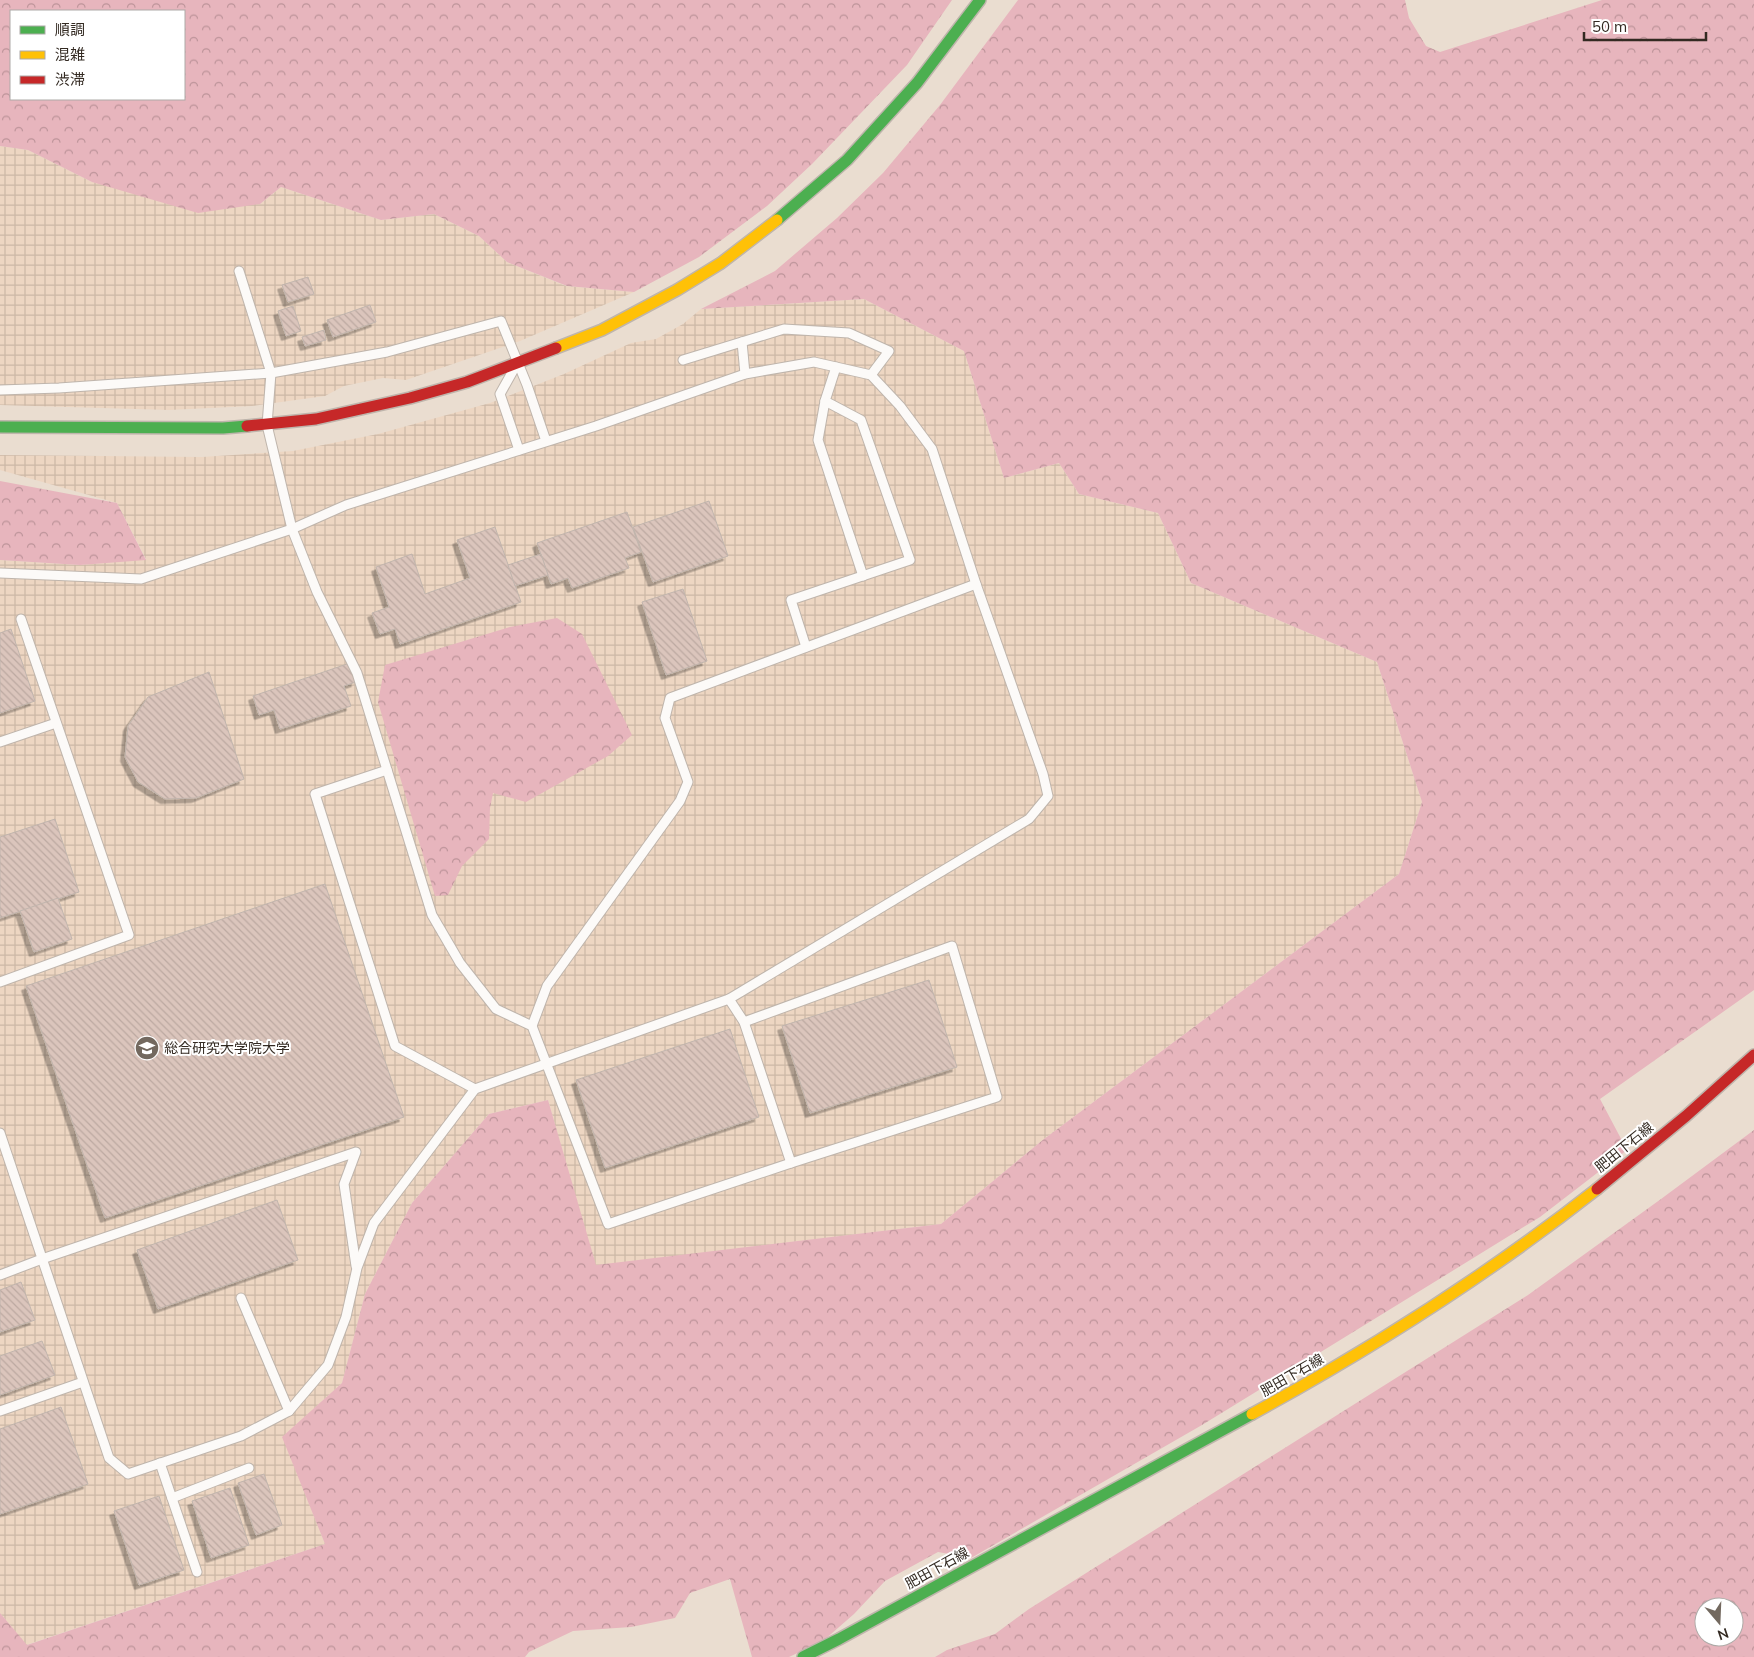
<svg xmlns="http://www.w3.org/2000/svg" width="1754" height="1657" font-family="Mulish,'Noto Sans JP',sans-serif">
<style>
.industrial{fill:url(#industrial-grid)}
.forest{fill:url(#forest-crowns);fill-rule:evenodd}
.building{fill:url(#building-back-hatch);stroke:#c1b5ad;filter:url(#shadow)}
.lines{fill:none;stroke-linecap:round;stroke-linejoin:round}
.lane-casing{stroke:#bfb5ac;stroke-width:11}
.fast-casing{stroke:#bfb5ac;stroke-width:14}
.slow-casing{stroke:#bfb5ac;stroke-width:14}
.jam-casing{stroke:#bfb5ac;stroke-width:14}
.lane{stroke:#fcfaf8;stroke-width:9}
.fast{stroke:#4caf50;stroke-width:11}
.slow{stroke:#ffc107;stroke-width:11}
.jam{stroke:#c62828;stroke-width:11}
.labels{text-anchor:middle;stroke-width:4;stroke-linejoin:round;paint-order:stroke}
.poi-label{font-size:14px;fill:#332a22;stroke:#fff;text-anchor:start}
.street-label{font-size:14px;fill:#332a22;stroke:#fff}
</style>
<defs>
<pattern id="industrial-grid" width="8" height="8" patternUnits="userSpaceOnUse" patternTransform="scale(1.25)"><rect width="8" height="8" fill="#edd6c2"/><path d="M0 4h8M4 0v8" fill="none" stroke="#ccb8a6"/></pattern>
<pattern id="forest-crowns" width="20" height="18" patternUnits="userSpaceOnUse" patternTransform="scale(1.25)"><rect width="20" height="18" fill="#e7b5bd"/><path d="M2 6a3 3 0 1 1 6 0M12 15a3 3 0 1 1 6 0" fill="none" stroke="#bc9399"/></pattern>
<pattern id="building-back-hatch" width="6" height="6" patternUnits="userSpaceOnUse" patternTransform="scale(1.25)"><rect width="6" height="6" fill="#dbc5bc"/><path d="M-1 5l2 2M0 0l6 6M5-1l2 2" fill="none" stroke="#bca9a1"/></pattern>
<filter id="shadow"><feDropShadow dx="-4.5" dy="4.5" stdDeviation="0" flood-color="#0004"/></filter>
</defs>
<rect width="100%" height="100%" fill="#eaddd0"/>
<g class="industrial">
<path d="M0,146l28,4 64,32 168,22 21,-17 100,33 53,-6 45,22 28,26 59,24 68,6 -114,49 -114,39 -23,-2 -39,8 -19,10 -73,10 -83,4 -169,-5z"/>
<path d="M864,299l100,52 40,127 55,-15 20,31 79,19 33,70 186,79 45,140 -23,72 -355,265 -103,85 -346,42 -47,-166 -59,14 -77,89 -47,91 -23,89 -59,54 42,107 -299,101 -26,-32v-1053l80,5 66,-6 -29,-56 -117,-33v-15l202,2 91,-6 85,-17 112,-31 74,-29 67,-31 25,-4 27,-15 18,-15z"/>
</g>
<g class="forest">
<path d="M0,0h952l-45,65 -95,99 -45,42 -68,51 -65,35 -67,-6 -60,-24 -28,-26 -45,-22 -53,6 -100,-33 -21,17 -62,9 -106,-31 -64,-32 -28,-4zM184,11v88h-173v-88z"/>
<path d="M1018,0h387l4,18 17,28 14,6 162,-52h152v990l-154,109 27,51 -87,67 -338,208 -231,133 -33,-6 -53,29 -31,33 -31,27 -34,16h-37l-22,-78 -40,14 -15,25 -44,9 -58,4 -44,21 -4,5h-525v-44l27,32 298,-101 -43,-107 60,-54 23,-89 47,-91 77,-89 59,-14 48,165 345,-41 103,-85 355,-265 23,-72 -45,-140 -186,-79 -33,-70 -79,-19 -20,-31 -55,15 -40,-127 -100,-52 -163,10 74,-38 62,-53 46,-45 57,-68z"/>
<path d="M0,481l117,22 29,57 -66,5 -80,-5z"/>
<path d="M557,618l25,16 50,101 -24,21 -82,46 -33,-9 -3,15 -1,31 -27,27 -14,29 -13,1 -57,-194 7,-37 125,-38z"/>
<path d="M1754,1130v527h-819l12,-7 48,-16 34,-25 499,-314 133,-96zM1704,1607h30v30h-30z"/>
</g>
<g class="building">
<path d="M308,277l6,17 -26,8 -6,-17z"/>
<path d="M370,305l6,17 -43,15 -6,-17z"/>
<path d="M293,306l8,25 -15,5 -8,-25z"/>
<path d="M324,330l2,10 -21,6 -3,-9z"/>
<path d="M709,501l19,55 -75,26 -20,-55z"/>
<path d="M627,512l14,40 -16,6 4,10 -57,20 -4,-10 -17,6 -14,-41z"/>
<path d="M495,527l26,75 -121,42 -5,-15 -15,5 -8,-21 17,-6 -13,-40 36,-13 13,40 45,-16 -13,-38z"/>
<path d="M541,554l7,21 -33,11 -7,-21z"/>
<path d="M683,589l24,72 -41,14 -24,-73z"/>
<path d="M11,629l24,72 -35,12v-80z"/>
<path d="M350,663l6,19 -12,4 7,20 -71,23 -6,-19 -15,5 -6,-19z"/>
<path d="M209,672l35,107 -48,19 -31,1 -27,-17 -13,-25 3,-31 20,-29z"/>
<path d="M55,819l24,73 -79,26v-81z"/>
<path d="M325,884l79,233 -299,101 -79,-232z"/>
<path d="M58,898l14,41 -38,13 -14,-41z"/>
<path d="M929,980l28,87 -147,46 -28,-87z"/>
<path d="M730,1029l29,88 -154,51 -29,-88z"/>
<path d="M277,1200l21,60 -140,49 -21,-59z"/>
<path d="M21,1282l14,38 -35,12v-42z"/>
<path d="M42,1341l13,34 -55,20v-39z"/>
<path d="M61,1407l27,77 -88,30v-85z"/>
<path d="M264,1474l18,51 -26,10 -18,-52z"/>
<path d="M230,1488l19,57 -38,13 -19,-57z"/>
<path d="M159,1496l25,74 -45,15 -25,-74z"/>
</g>
<g class="lines">
<g class="lane-casing">
<g id="lane">
<path d="M239,271l32,102 -4,52 25,104 25,63 40,81 75,242 28,48 36,46 36,17 76,198 183,-61 206,-66 -45,-151 -208,76"/>
<path d="M742,342l3,32"/>
<path d="M683,360l101,-31 65,4 40,18 -18,24"/>
<path d="M514,369l-14,25 19,56"/>
<path d="M0,390l59,-2 212,-15 116,-21 114,-31 26,64 19,56"/>
<path d="M825,401l-7,39 45,136"/>
<path d="M0,573l141,6 151,-50 54,-24 250,-79 149,-52 69,-12 57,13 29,31 32,43 44,135 67,190 5,22 -19,23 -300,180 -254,90 -101,134 -17,45 -11,49 -18,48 -39,46 -48,25 -113,38 -19,-16 -109,-325"/>
<path d="M806,647l-15,-47 119,-40 -49,-140 -36,-19 11,-34"/>
<path d="M0,742l56,-19"/>
<path d="M387,770l-72,24 80,252 80,43"/>
<path d="M0,982l129,-47 -108,-316"/>
<path d="M729,999l15,23 47,141"/>
<path d="M532,1026l15,-40 133,-185 8,-19 -23,-64 5,-20 306,-114"/>
<path d="M0,1275l42,-16 314,-107 -12,32 12,82"/>
<path d="M241,1298l48,113"/>
<path d="M0,1411l83,-29"/>
<path d="M160,1463l37,109"/>
<path d="M172,1498l77,-30"/>
</g>
</g>
<g class="fast-casing">
<g id="fast">
<path d="M777,220l70,-60 70,-77 63,-83"/>
<path d="M0,427l223,1 24,-2"/>
<path d="M803,1657l36,-18 413,-225"/>
</g>
</g>
<g class="slow-casing">
<g id="slow">
<path d="M556,348l46,-18 75,-40 44,-27 56,-43"/>
<path d="M1252,1414c121,-66 237,-140 345,-225"/>
</g>
</g>
<g class="jam-casing">
<g id="jam">
<path d="M247,426l69,-7 94,-21 57,-16 89,-34"/>
<path d="M1597,1189l89,-73 68,-61"/>
</g>
</g>
<use href="#lane" class="lane"/>
<use href="#fast" class="fast"/>
<use href="#slow" class="slow"/>
<use href="#jam" class="jam"/>
</g>
<defs>
<g id="university-disc" transform="scale(1.25)"><circle r="9.5" fill="#73695f" stroke="#fff"/><path d="M0-5L7-2L0 1L-7-2ZM-4 1L0 2.5L4 1V4Q0 6-4 4Z" fill="#fff"/></g>
</defs>
<g fill-rule="evenodd">
<use href="#university-disc" x="147" y="1048"/>
</g>
<g class="labels">
<g class="poi-label">
<text x="164" y="1053">総合研究大学院大学</text>
</g>
<g class="street-label">
<text transform="translate(1624 1147) rotate(-39)" y="5">肥田下石線</text>
<text transform="translate(1292 1375) rotate(-30)" y="5">肥田下石線</text>
<text transform="translate(937 1568) rotate(-29)" y="5">肥田下石線</text>
</g>
</g>
<rect x="10" y="10" width="175" height="90" fill="#ffffff" stroke="#adaaa7"/>
<rect x="20" y="26" width="25" height="8" fill="#4caf50" stroke="#adaaa7"/>
<text x="55" y="35" font-size="15" fill="#332a22">順調</text>
<rect x="20" y="51" width="25" height="8" fill="#ffc107" stroke="#adaaa7"/>
<text x="55" y="60" font-size="15" fill="#332a22">混雑</text>
<rect x="20" y="76" width="25" height="8" fill="#c62828" stroke="#adaaa7"/>
<text x="55" y="85" font-size="15" fill="#332a22">渋滞</text>
<g transform="translate(1719 1622) rotate(161)"><circle r="24" fill="#ffffff" stroke="#adaaa7"/>
<path d="M0-4L9 19L0 12L-9 19Z" fill="#73695f"/>
<text y="-8" font-size="14" font-weight="bold" text-anchor="middle" fill="#332a22">N</text>
</g>
<path d="M1584 32v8h122v-8" fill="none" stroke="#332a22" stroke-width="2.5"/>
<text x="1592" y="32" font-size="15" fill="#332a22" stroke="#ffffff" stroke-width="4" paint-order="stroke">50 m</text>
</svg>
